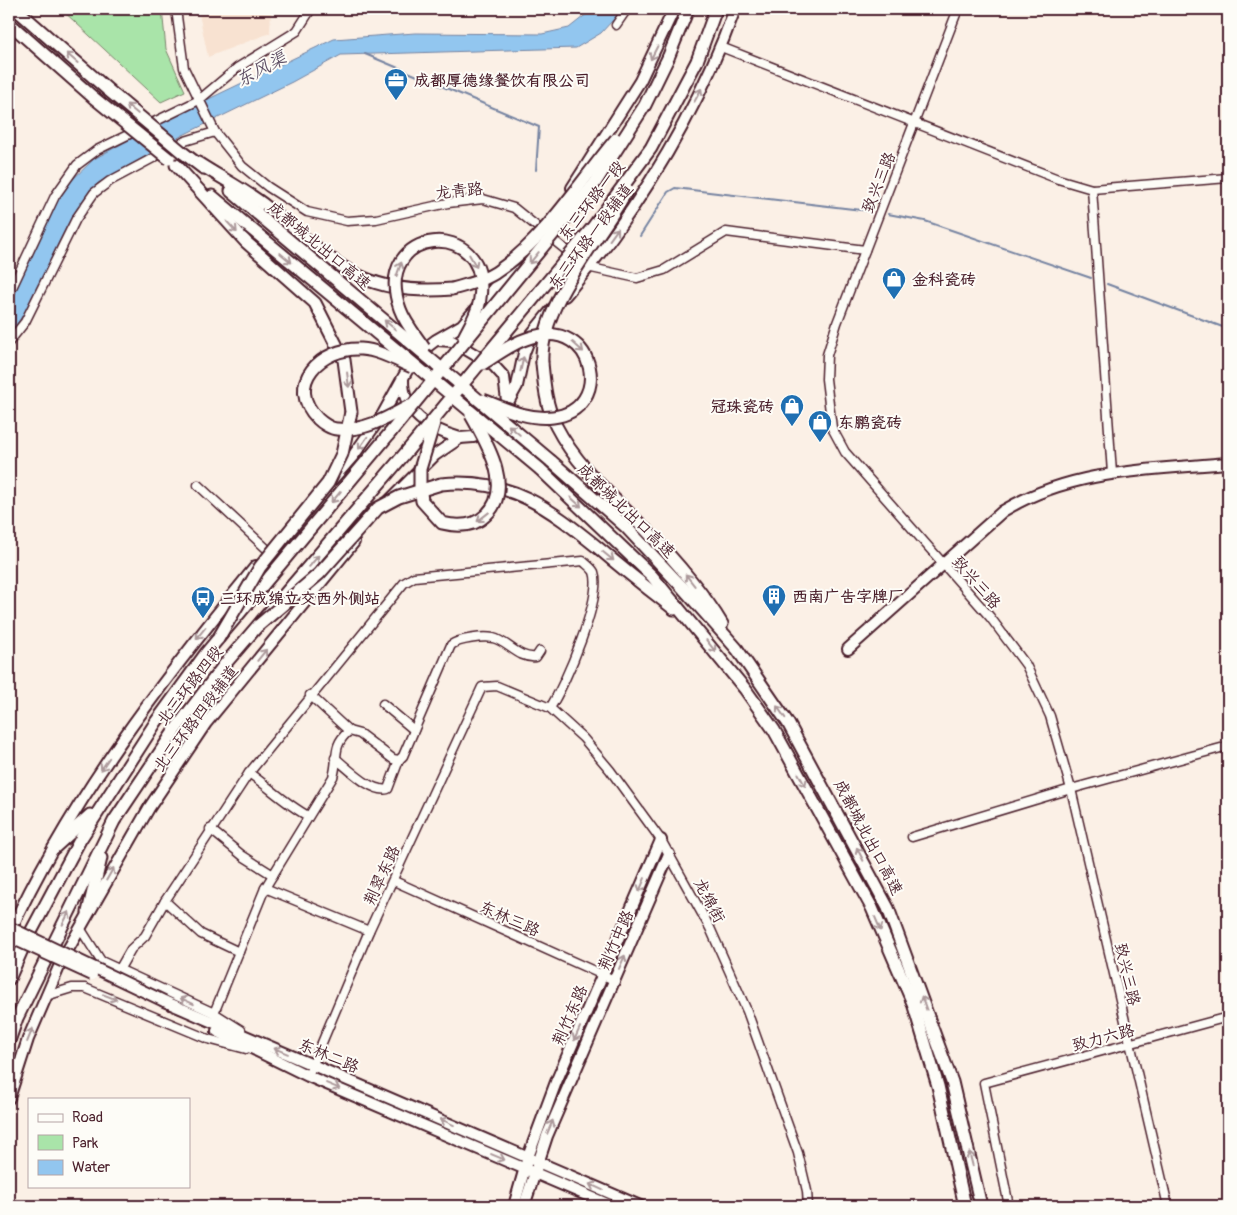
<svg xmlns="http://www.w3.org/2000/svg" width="1237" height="1215" font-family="Pangolin,'LXGW WenKai TC',sans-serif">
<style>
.built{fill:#f8e2d1}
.green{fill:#a9e4a9;stroke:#7a826a}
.water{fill:#92c6ef;stroke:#7583a1}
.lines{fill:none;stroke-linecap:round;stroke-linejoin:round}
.stream{stroke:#7583a1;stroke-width:2}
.minor-casing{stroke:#4a1f2b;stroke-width:11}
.major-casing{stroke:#4a1f2b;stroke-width:14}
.highway-casing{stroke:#4a1f2b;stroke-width:15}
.minor{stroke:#fdfcf7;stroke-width:8}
.major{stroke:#fdfcf7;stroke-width:10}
.highway{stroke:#fdfcf7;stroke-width:11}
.major-bridge-casing{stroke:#4a1f2b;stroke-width:14;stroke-linecap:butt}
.highway-bridge-casing{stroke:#4a1f2b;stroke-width:15;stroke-linecap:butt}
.major-bridge{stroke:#fdfcf7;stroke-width:10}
.highway-bridge{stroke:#fdfcf7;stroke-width:11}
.oneway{stroke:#ac999b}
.labels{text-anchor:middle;stroke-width:4;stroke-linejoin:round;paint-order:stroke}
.poi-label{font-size:16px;font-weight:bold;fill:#4a1f2b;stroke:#fdfcf7;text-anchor:start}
.street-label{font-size:16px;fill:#4a1f2b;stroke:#fdfcf7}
.water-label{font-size:18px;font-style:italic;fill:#605166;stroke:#fdfcf7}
</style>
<rect width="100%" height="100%" fill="#fbf0e6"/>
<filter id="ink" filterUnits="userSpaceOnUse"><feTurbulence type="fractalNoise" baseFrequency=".02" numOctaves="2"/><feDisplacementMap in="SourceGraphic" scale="10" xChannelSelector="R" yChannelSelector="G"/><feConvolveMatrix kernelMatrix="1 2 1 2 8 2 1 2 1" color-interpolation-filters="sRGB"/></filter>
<g filter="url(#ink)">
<path class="built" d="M198,9h73l-1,24 -62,24z"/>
<path class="green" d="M61,9h101l4,40 19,42 -24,11z"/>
<path class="water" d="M593,9h30l-22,24 -25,15 -235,7 -49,27 -109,53 -85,48c-42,41 -51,106 -89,151v-31l49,-105 11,-15 25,-24 75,-41 165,-79 81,-6 127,1 27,-6z"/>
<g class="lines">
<g class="stream">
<path d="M365,54l174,73 -3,43"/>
<path d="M888,214l37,7 166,57"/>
<path d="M640,236l28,-44 7,-4 195,23"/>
<path d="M1107,284l121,45"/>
</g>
<g class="minor-casing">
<g id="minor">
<path d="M176,9l8,59 31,64 27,34 26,21 39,25 40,9 29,-2 72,-16 35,-4 31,9 73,59 50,11 27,-8 62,-38 139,18"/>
<path d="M958,9l-121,314 -10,32 -1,24 6,49 13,24 145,165 36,48 24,51 21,73 97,417"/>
<path d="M616,25l11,-16"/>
<path d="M721,47l337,132 34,10 136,-11"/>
<path d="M199,100l38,-32 60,-37 14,-22"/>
<path d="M1092,189l20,284"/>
<path d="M9,294l46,-98 22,-31 20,-15 102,-50"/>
<path d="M9,342l16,-20 51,-103 18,-26 16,-12 75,-40 30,-9"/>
<path d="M198,485l71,66"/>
<path d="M310,695l39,36"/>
<path d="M383,704l31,26"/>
<path d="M335,758c13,10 36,35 53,31l11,-29"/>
<path d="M249,773c20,14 37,31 59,43"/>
<path d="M210,829l33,27 30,19"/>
<path d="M912,837l159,-48 157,-43"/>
<path d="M394,881l220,99"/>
<path d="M265,888l68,-111c6,-19 -2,-31 16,-46l11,3 33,25 6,1 4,-4 48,-111c8,-6 32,-9 42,-7 16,4 25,21 43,19l4,-6"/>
<path d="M9,915l7,3"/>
<path d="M80,928l21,33 113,52 27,17"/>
<path d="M239,952l-38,-18 -36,-33 84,-128 155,-190 10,-6 169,-16c3,3 9,7 11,11 9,25 -29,113 -44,136"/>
<path d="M119,970l12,-21 14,-13 20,-35"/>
<path d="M46,996l26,-8h13l123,51 38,10"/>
<path d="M214,1013l51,-125 104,43"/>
<path d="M308,1076l61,-145 113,-244 15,-1 53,22 33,30 27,32 51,70 49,88 37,83 51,142 9,38 1,15"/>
<path d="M1009,1206l-25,-123 244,-66"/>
</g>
</g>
<g class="major-casing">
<g id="major">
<path d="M572,188l68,-107 34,-72"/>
<path d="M565,296c16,-20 33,-39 48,-60 50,-69 93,-147 122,-227"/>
<path d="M437,340l15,1 42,25 10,11 3,24"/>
<path d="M403,378c-1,36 26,51 57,60"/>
<path d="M332,480l21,-24 30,-42 32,-58 21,-16 26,-15 58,-67"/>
<path d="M389,501l46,-46 25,-17 13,-1 12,-4 22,-29 10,-18 7,-33 7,-18 22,-27"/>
<path d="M848,649l155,-138c69,-42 147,-41 225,-48"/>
<path d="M9,934c62,-136 153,-253 247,-368"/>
<path d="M164,1001l476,205"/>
<path d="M217,1031l91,45 304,130"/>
<path d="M9,1098l19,-59 34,-79 87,-152 57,-85 148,-181"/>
<path d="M514,1206l14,-49 28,-75 105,-242"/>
<path d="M524,1206l23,-70 122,-282"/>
</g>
</g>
<g class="highway-casing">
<g id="highway">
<path d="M16,9l92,81"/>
<path d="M9,23l85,75"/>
<path d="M668,58l20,-49"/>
<path d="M697,61l19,-52"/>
<path d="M182,152l21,16"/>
<path d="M198,163c23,15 49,28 70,45 67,53 91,89 184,81"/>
<path d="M176,165l70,77 69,61 29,57 7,52"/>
<path d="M231,191l27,23"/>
<path d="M212,196l37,31"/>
<path d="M542,363c2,21 4,43 14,63 21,41 57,71 89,103 28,29 56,60 77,95"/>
<path d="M551,461l74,65 58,62 54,61 51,74 100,185 64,174 29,124"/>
<path d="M540,469l112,107 93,113 29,41 98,178 41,95 25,83 27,120"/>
<path d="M441,484c71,-7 109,25 161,67 23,20 48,39 72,58"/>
<path d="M54,848l36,-33"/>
<path d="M88,912l13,-54"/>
<path d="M9,979l15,-34 56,-105 76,-118 51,-70 183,-219"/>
<path d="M9,1041l8,-23 97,-197 61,-91 50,-66 183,-214"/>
</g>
</g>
<use href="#minor" class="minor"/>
<use href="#major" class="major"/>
<use href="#highway" class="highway"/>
<g class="major-bridge-casing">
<g id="major-bridge">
<path d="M9,927l155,74"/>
<path d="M9,937l83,38"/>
</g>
</g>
<g class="highway-bridge-casing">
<g id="highway-bridge">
<path d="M108,90l74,62"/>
<path d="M94,98l75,61"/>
<path d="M258,214l293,247"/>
<path d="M249,227l291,242"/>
<path d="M452,289c15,-4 30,-8 43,-16 50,-33 83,-89 121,-134"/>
<path d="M424,348c-8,-12 -19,-25 -24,-39 -30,-83 92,-93 80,-11 -1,13 -10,27 -16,39"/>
<path d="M542,363c-3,-58 58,-124 85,-173"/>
<path d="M482,364c16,-10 32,-22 50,-27 65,-18 81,73 21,80 -25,3 -47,-8 -70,-17"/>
<path d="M409,406c-22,12 -46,26 -72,23 -6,0 -15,-6 -19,-10 -35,-35 4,-72 43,-70 17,1 35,11 51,18"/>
<path d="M434,423l-14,46v16l2,16 20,22c16,4 32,4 44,-8 29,-27 0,-73 -15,-100"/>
<path d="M390,433l205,-250 50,-78 23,-47"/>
<path d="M408,450l185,-223 58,-79 46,-87"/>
<path d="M259,625l60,-51 59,-66 21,-11 42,-13"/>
<path d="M218,639l42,-72 68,-84 14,-29 9,-42"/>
</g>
</g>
<use href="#major-bridge" class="major-bridge"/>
<use href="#highway-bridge" class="highway-bridge"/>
</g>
<defs><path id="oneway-shaft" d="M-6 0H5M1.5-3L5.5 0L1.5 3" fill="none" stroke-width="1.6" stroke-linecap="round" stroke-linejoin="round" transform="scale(1.25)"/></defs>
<g class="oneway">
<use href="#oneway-shaft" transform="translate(654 53) rotate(117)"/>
<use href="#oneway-shaft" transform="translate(72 58) rotate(-139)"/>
<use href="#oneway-shaft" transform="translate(698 95) rotate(-62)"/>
<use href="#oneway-shaft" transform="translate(132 109) rotate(-140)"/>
<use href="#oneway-shaft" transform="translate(232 227) rotate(47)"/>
<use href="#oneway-shaft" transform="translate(614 234) rotate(-54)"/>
<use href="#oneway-shaft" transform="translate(286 258) rotate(40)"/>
<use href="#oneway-shaft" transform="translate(534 258) rotate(129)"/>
<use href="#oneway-shaft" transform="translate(473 261) rotate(60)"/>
<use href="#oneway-shaft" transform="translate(399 269) rotate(-70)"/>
<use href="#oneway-shaft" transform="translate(390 325) rotate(-140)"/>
<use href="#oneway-shaft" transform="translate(578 347) rotate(42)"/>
<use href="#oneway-shaft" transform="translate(522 364) rotate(-78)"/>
<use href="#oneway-shaft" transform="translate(348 380) rotate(83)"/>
<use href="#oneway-shaft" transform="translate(514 430) rotate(-140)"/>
<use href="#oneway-shaft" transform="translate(363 443) rotate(125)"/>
<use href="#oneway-shaft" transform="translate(336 497) rotate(130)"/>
<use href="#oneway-shaft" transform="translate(576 502) rotate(42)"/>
<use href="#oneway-shaft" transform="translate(483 517) rotate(142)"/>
<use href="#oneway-shaft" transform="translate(608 556) rotate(39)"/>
<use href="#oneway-shaft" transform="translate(314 561) rotate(-50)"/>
<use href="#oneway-shaft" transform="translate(690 580) rotate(-128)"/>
<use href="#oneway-shaft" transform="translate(201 633) rotate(129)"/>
<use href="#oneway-shaft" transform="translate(711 646) rotate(52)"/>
<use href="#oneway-shaft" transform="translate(262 655) rotate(-51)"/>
<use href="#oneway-shaft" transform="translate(781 712) rotate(-125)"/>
<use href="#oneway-shaft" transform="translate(105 764) rotate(124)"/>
<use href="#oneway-shaft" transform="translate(802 780) rotate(61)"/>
<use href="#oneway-shaft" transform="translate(860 854) rotate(-117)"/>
<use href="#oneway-shaft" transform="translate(110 874) rotate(-60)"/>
<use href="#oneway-shaft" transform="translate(642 885) rotate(113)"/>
<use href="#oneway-shaft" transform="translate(66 918) rotate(-63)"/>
<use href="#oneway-shaft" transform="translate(878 924) rotate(67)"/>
<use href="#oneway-shaft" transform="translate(622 962) rotate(-66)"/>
<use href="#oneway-shaft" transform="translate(110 997) rotate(21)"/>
<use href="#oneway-shaft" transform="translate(187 1001) rotate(-155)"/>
<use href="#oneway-shaft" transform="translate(924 1003) rotate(-110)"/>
<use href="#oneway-shaft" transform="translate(577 1034) rotate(114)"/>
<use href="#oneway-shaft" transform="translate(30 1035) rotate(-68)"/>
<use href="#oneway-shaft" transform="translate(281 1051) rotate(-158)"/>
<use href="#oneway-shaft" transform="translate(333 1086) rotate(23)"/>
<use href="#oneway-shaft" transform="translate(447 1122) rotate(-156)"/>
<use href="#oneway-shaft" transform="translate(550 1127) rotate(-67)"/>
<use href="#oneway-shaft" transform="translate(498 1157) rotate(23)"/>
<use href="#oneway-shaft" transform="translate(971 1159) rotate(-104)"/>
<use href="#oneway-shaft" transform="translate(596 1187) rotate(-156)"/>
</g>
</g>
<defs>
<g id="office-pin" transform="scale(1.25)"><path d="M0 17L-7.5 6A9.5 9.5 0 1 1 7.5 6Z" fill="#1f6fb2" stroke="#fdfcf7"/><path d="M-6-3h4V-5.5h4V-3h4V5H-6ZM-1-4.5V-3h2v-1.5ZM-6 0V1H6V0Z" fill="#fff"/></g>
<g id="shop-pin" transform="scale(1.25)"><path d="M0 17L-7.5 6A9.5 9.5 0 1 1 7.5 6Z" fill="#1f6fb2" stroke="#fdfcf7"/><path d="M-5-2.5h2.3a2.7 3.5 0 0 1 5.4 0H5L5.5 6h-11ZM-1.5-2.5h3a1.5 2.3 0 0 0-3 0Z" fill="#fff"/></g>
<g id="building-pin" transform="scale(1.25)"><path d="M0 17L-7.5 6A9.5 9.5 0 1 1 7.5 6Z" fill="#1f6fb2" stroke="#fdfcf7"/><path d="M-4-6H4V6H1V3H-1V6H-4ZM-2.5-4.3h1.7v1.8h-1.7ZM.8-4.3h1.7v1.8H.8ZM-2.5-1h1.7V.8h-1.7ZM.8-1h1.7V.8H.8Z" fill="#fff"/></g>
<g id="bus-pin" transform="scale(1.25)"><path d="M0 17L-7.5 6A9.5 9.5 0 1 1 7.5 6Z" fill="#1f6fb2" stroke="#fdfcf7"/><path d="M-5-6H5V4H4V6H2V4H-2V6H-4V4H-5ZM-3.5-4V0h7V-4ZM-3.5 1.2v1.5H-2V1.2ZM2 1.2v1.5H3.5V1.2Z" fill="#fff"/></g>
</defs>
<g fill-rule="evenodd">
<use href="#office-pin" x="396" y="80"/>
<use href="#shop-pin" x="894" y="279"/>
<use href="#shop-pin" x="792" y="406"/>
<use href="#shop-pin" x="820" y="422"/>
<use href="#building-pin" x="774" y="596"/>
<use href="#bus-pin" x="203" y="598"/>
</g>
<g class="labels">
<g class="poi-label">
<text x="414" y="86">成都厚德缘餐饮有限公司</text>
<text x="912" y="285">金科瓷砖</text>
<text x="774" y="412" text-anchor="end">冠珠瓷砖</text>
<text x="838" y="428">东鹏瓷砖</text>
<text x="792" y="602">西南广告字牌厂</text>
<text x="220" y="604">三环成绵立交西外侧站</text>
</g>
<g class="street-label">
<text transform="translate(878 182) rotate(-68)" y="6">致兴三路</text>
<text transform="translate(459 190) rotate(-6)" y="6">龙青路</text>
<text transform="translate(591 200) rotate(-52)" y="6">东三环路一段</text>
<text transform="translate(590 236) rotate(-53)" y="6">东三环路一段辅道</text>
<text transform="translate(320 245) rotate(40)" y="6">成都城北出口高速</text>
<text transform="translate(627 510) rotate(44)" y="6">成都城北出口高速</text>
<text transform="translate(977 582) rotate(49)" y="6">致兴三路</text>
<text transform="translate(189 685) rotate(-52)" y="6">北三环路四段</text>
<text transform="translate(195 718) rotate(-53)" y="6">北三环路四段辅道</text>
<text transform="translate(869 837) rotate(62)" y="6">成都城北出口高速</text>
<text transform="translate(381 875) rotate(-65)" y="6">荆翠东路</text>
<text transform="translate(710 900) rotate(62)" y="6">龙绵街</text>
<text transform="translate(510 918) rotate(24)" y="6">东林三路</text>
<text transform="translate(615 940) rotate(-66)" y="6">荆竹中路</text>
<text transform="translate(1128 974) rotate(77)" y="6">致兴三路</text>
<text transform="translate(569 1015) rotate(-66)" y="6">荆竹东路</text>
<text transform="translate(1103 1037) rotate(-15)" y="6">致力六路</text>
<text transform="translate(329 1055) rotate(23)" y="6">东林二路</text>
</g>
<g class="water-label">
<text transform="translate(261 69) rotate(-28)" y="6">东风渠</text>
</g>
</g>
<rect width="1237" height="1215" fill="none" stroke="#fdfcf7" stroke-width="30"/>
<rect x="15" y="15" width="1207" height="1185" fill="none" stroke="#4a1f2b" stroke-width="2" filter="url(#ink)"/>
<rect x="28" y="1098" width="162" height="90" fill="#fdfcf7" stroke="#b5a4a5"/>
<rect x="38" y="1114" width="25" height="8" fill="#fdfcf7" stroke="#b5a4a5"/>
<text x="72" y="1122" font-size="15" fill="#4a1f2b">Road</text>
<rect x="38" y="1135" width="25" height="15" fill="#a9e4a9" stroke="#b5a4a5"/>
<text x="72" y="1148" font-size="15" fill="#4a1f2b">Park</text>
<rect x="38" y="1160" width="25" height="15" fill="#92c6ef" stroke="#b5a4a5"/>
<text x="72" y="1172" font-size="15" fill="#4a1f2b">Water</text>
</svg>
